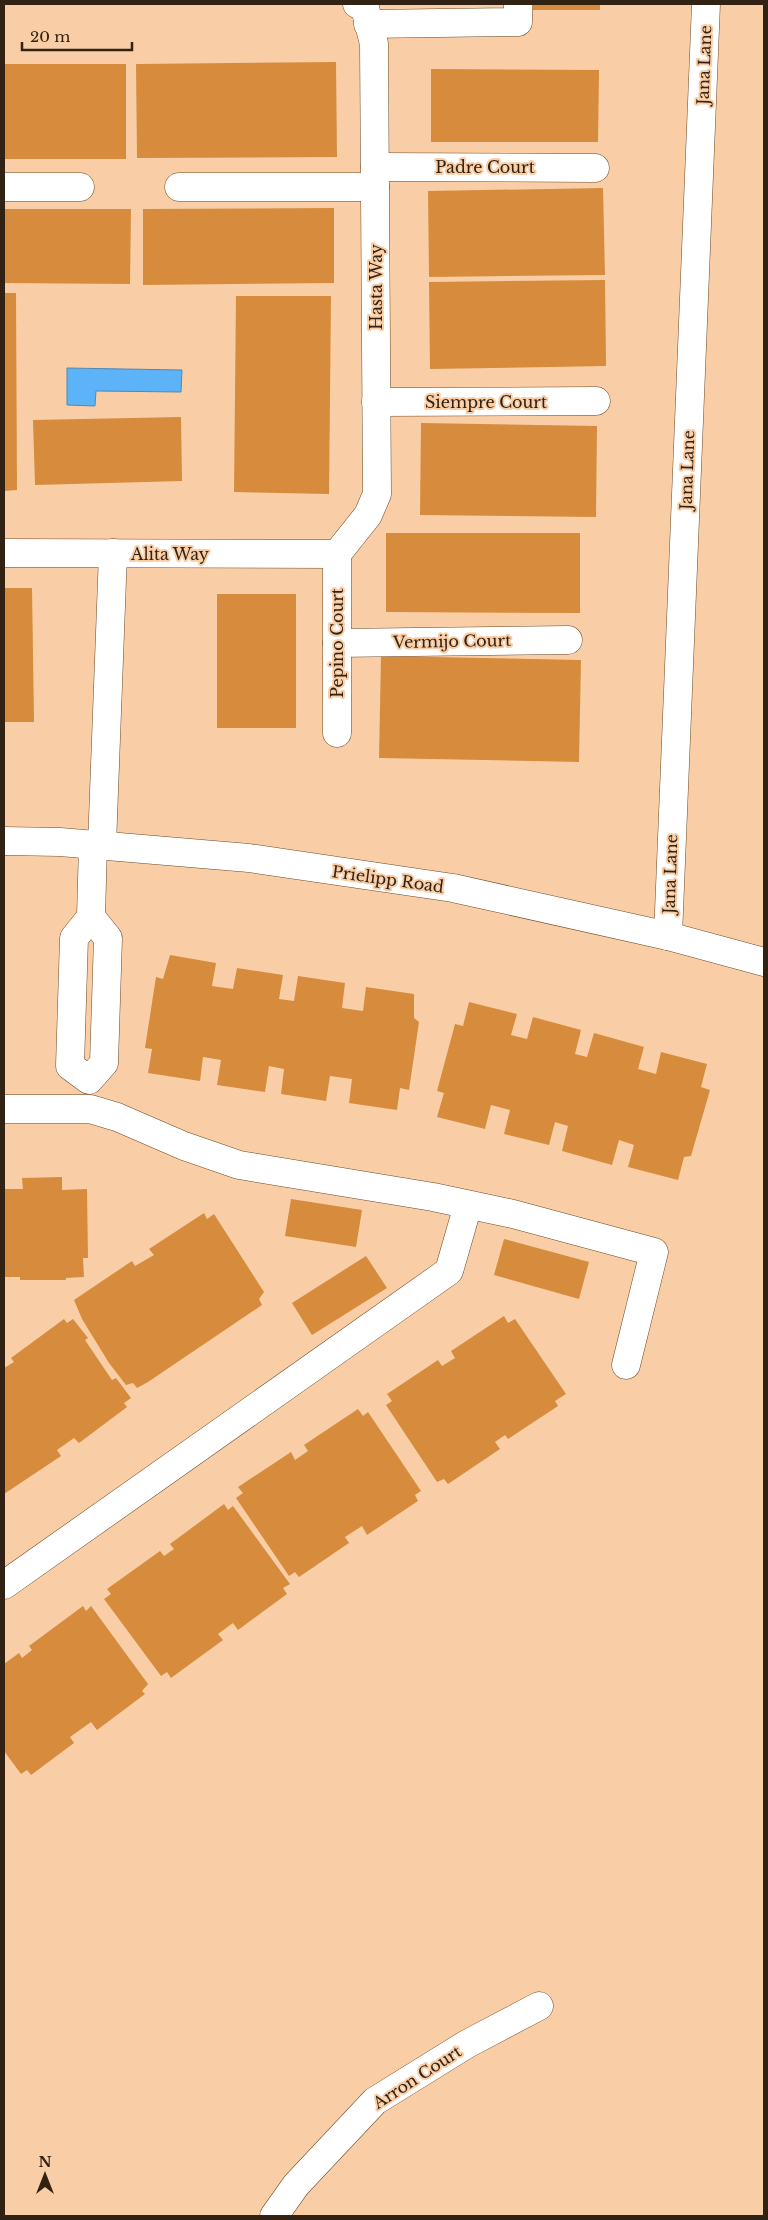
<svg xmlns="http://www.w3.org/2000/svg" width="768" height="2220" font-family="'Libre Baskerville',serif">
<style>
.water{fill:#5db3f8;stroke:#5088b3}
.building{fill:#d68c3c}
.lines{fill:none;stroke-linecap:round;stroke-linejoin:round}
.street-casing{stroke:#6d4924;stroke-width:29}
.secondary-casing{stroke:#6d4924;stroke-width:29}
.street{stroke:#fff;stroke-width:28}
.secondary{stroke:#fff;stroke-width:28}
.labels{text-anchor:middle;stroke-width:4;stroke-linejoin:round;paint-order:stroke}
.street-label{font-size:16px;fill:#322213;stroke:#f9cea6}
</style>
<rect width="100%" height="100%" fill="#f9cea6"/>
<path class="water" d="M67,368l115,2 -1,22 -85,-1 -1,15 -28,-1z"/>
<g class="building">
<rect x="533" y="4" width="67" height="6"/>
<path d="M336,62l1,95 -200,1 -1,-94z"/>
<rect x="4" y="64" width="122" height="95"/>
<path d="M431,69l168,1 -1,72h-167z"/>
<path d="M603,188l2,87 -176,2 -1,-86z"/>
<path d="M334,208v75l-191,2v-76z"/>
<path d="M4,209h127l-1,75 -126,-1z"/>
<path d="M605,280l1,86 -176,3 -1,-87z"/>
<path d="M4,293h12l1,197 -13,1z"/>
<path d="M236,296h95l-2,198 -95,-2z"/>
<path d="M181,417l1,64 -147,4 -2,-65z"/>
<path d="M421,423l176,3 -1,91 -176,-2z"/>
<path d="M386,533h194v80l-194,-1z"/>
<path d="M4,588h28l2,134h-30z"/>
<rect x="217" y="594" width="79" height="134"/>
<path d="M381,656l200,4 -2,102 -200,-4z"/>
<path d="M170,955l46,8 -4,23 21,3 4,-21 46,7 -4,24 15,2 4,-25 47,7 -3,25 21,3 3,-24 48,7v24l5,4 -10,68 -9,-2 -3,22 -48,-7 3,-24 -22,-3 -4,25 -45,-7 3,-25 -15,-3 -4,26 -48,-7 4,-25 -18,-3 -3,24 -52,-8 4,-24 -7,-1 11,-71 7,2z"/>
<path d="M469,1002l48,12 -6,21 16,4 6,-22 48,13 -6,24 12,3 7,-24 50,14 -6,22 18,5 5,-22 46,12 -6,23 9,3 -19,66 -7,1 -6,23 -50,-13 6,-22 -15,-5 -7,25 -50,-14 6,-25 -13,-4 -6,23 -45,-11 6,-24 -19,-5 -6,24 -48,-12 7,-24 -7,-2 18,-67 8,2z"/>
<path d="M62,1177v13l25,-1 1,69h-5l1,19 -18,1v2h-46v-3h-16v-88h19l-1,-11z"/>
<path d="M291,1199l71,11 -6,37 -71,-11z"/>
<path d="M204,1213l3,6 7,-5 50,78 -5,7 3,6 -114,77 -11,6 -4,-5 -7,2 -17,-22 -27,-44 -8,-19 58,-39 3,5 19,-11 -5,-6z"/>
<path d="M504,1239l85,23 -10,37 -85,-24z"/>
<path d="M366,1256l21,32 -75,47 -20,-32z"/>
<path d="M504,1316l4,7 7,-4 51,75 -11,7 3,5 -50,33 -3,-4 -10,7 5,7 -52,35 -4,-5 -7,3 -51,-77 6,-4 -5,-7 51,-34 4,6 13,-8 -4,-7z"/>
<path d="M64,1319l3,4 6,-4 15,19 -3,2 27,40 4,-2 15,20 -7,5 3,4 -48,36 -5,-5 -17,12 4,6 -57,38v-126l10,-6 -3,-4z"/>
<path d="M358,1409l5,7 5,-4 53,79 -6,4 3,6 -51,34 -5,-9 -17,11 4,6 -50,34 -4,-5 -6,4 -53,-78 7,-5 -5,-6 53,-35 4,8 13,-9 -4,-6z"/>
<path d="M224,1504l4,6 5,-4 57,78 -7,4 4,6 -49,36 -5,-7 -15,11 5,6 -52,38 -4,-6 -6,4 -57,-77 7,-5 -4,-5 53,-38 4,5 10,-7 -4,-5z"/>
<path d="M83,1606l3,5 5,-5 57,78 -6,7 3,3 -48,36 -6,-8 -21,15 4,6 -43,32 -4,-5 -6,4 -17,-23v-87l15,-11 3,5 10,-8 -3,-4z"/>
</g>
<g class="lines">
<g class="street-casing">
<g id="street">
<path d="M368,24l150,-2v-18"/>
<path d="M375,167l220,1"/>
<path d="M4,187h76"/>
<path d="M179,187h196"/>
<path d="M376,402l220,-1"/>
<path d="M4,553l333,1"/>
<path d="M337,554l31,-39 9,-21 -3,-450 -9,-36 -8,-4"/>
<path d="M337,554v179"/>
<path d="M337,643l231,-3"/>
<path d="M102,845l11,-292"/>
<path d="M91,917l17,21 -4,125 -15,17 -19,-14 4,-128z"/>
<path d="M91,917l2,-73"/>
<path d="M668,936l38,-932"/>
<path d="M4,1109h86l27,8 67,29 55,19 194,32 80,17 141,38 -28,113"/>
<path d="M4,1585l445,-314 19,-66"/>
<path d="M274,2216l22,-31 79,-84 92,-57 72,-38"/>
</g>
</g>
<g class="secondary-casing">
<path id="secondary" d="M4,841l56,1 189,16 204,30 215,48 96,26"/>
</g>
<use href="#street" class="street"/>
<use href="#secondary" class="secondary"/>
</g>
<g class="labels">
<g class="street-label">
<text transform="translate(704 65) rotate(-88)" y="6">Jana Lane</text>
<text x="485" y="173">Padre Court</text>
<text transform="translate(376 287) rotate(-90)" y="6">Hasta Way</text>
<text x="486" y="408">Siempre Court</text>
<text transform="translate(687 470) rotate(-88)" y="6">Jana Lane</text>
<text x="170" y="560">Alita Way</text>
<text transform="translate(452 641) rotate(-1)" y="6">Vermijo Court</text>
<text transform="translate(337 643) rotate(-90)" y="6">Pepino Court</text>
<text transform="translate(670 874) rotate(-88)" y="6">Jana Lane</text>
<text transform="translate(388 879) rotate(8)" y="6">Prielipp Road</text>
<text transform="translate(417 2077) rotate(-33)" y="6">Arron Court</text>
</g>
</g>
<rect width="768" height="2220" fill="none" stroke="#322213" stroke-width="10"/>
<g transform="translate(45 2175)" stroke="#f9cea6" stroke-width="4" paint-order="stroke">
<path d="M0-4L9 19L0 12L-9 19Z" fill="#322213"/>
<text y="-8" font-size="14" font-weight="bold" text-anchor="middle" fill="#322213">N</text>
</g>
<path d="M22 42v8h110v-8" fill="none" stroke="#322213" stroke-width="2.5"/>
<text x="30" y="42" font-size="15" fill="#322213" stroke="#f9cea6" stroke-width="4" paint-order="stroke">20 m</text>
</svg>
